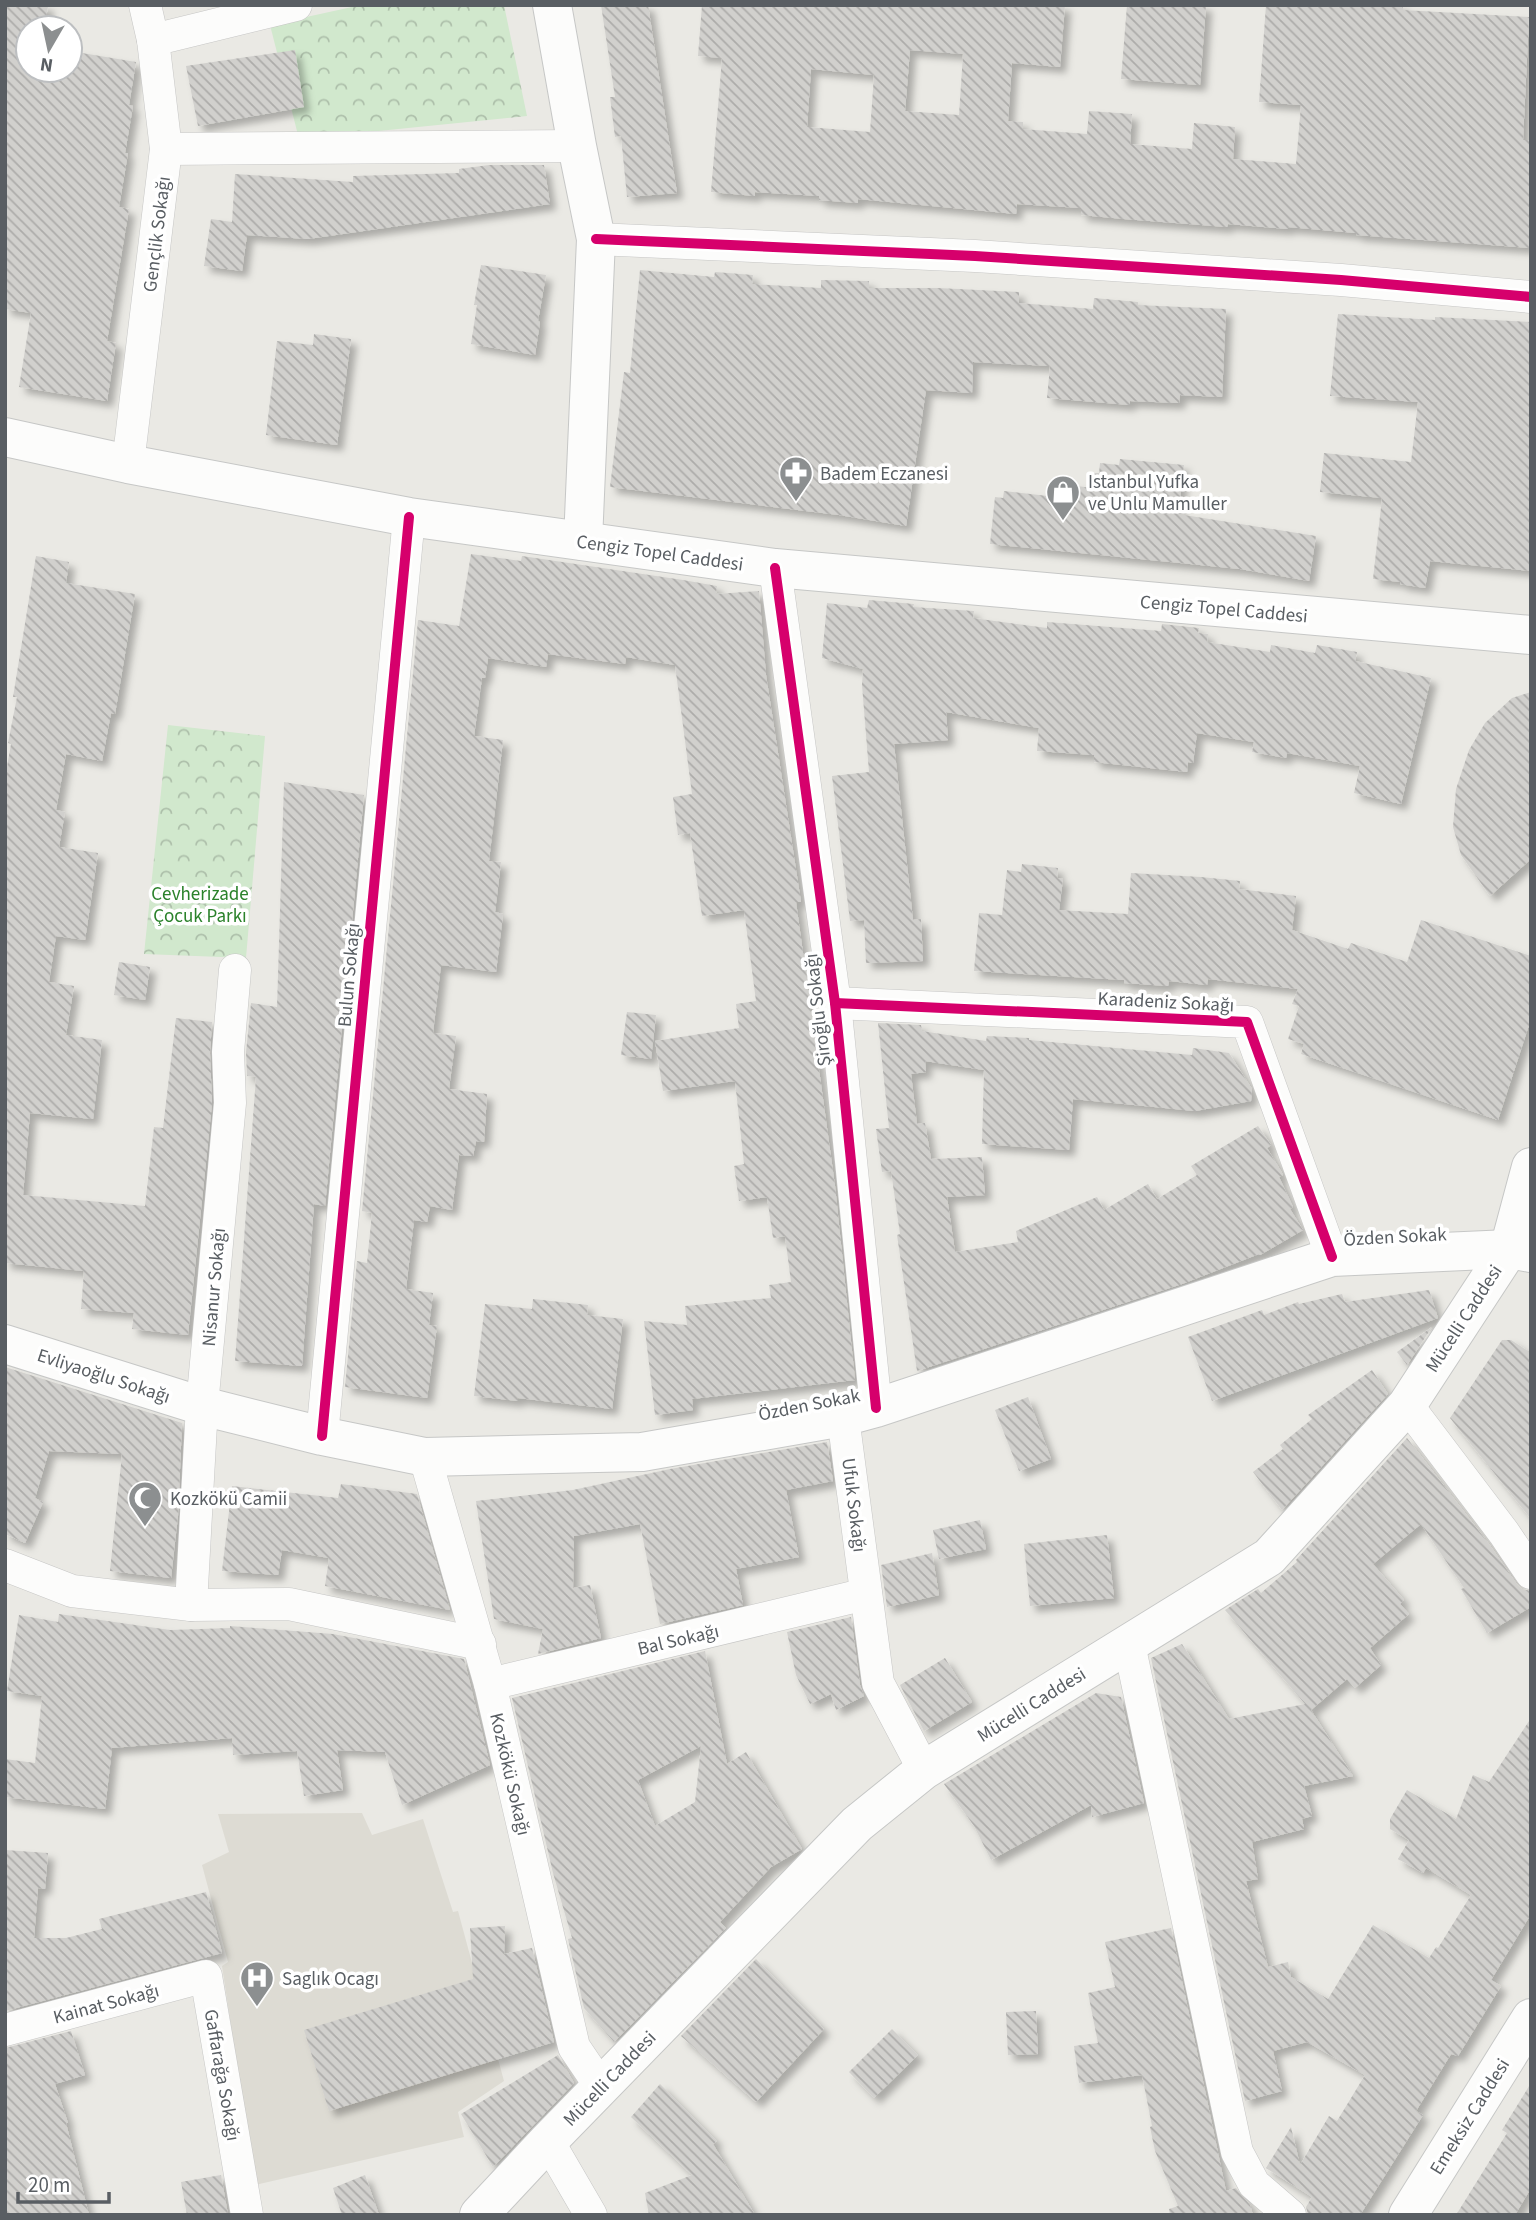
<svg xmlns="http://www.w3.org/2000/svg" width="1536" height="2220" font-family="'Source Sans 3',sans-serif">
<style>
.education{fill:#dddbd3}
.park{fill:url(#park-crowns)}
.building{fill:url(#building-back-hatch);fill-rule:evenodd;filter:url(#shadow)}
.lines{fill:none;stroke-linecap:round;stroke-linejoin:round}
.street-casing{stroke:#c6c6c5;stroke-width:33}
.secondary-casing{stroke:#c6c7c6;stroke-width:40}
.street{stroke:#fcfcfb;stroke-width:32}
.secondary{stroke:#fcfcfb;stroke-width:38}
.cycleway-casing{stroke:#fff;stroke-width:15}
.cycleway{stroke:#d6006c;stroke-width:10}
.labels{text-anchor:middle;stroke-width:7;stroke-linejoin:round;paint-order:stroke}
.street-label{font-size:19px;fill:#595e63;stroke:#fff}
.poi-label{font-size:19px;fill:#595e63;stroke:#fff;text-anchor:start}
.park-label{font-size:19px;fill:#2b822b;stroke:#fff}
</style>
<defs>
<pattern id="park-crowns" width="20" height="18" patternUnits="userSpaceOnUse" patternTransform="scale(1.75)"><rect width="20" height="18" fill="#d1e8cd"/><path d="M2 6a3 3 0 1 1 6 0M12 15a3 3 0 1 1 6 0" fill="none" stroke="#adbfaa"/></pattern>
<pattern id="building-back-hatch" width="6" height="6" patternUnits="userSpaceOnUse" patternTransform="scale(1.75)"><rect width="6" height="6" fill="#d1d0cd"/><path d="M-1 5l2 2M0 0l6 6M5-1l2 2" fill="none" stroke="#adacaa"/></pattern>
<filter id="shadow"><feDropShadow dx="6" dy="6" stdDeviation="3.5" flood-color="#0004"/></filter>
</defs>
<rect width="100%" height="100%" fill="#eae9e4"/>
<path class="education" d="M362,1813l10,22 51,-16 30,93 5,-1 46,170 -46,31 6,25 -209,48 -33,-219 6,-4 -26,-97 27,-13 -11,-38z"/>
<g class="park">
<path d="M361,5h143l23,111 -228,23 -29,-114z"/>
<path d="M168,725l97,11 -19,222 -102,-4z"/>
</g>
<g class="building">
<path d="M5,5h43l-3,23h-17v42h42v-19l66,11 -7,43 4,1 -8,47h3l-9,54 10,2 -22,132 9,2 -9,58 -88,-14 12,-74 -26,-4z"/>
<path d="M601,5h47l29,188 -50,4 -6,-61 -6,1 -5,-40h5z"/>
<path d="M702,5h363l-5,62 -48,-4 -4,58 15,1v7l64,5 2,-23 43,3 -2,30 62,5 2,-26 41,4 -2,32 63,5 5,-59 -42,-3 7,-97h137v5l126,7 -6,123h8v108l-175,-13v-2l-68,-6v2l-60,-5 -1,3 -103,-8 -43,-4v-7l-64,-4 -1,10 -158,-15v4l-39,-3v-4l-64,-4v4l-44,-4 11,-134 -24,-2zM910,50l53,4 -4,61 -54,-4zM811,69l63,6 -4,57 -63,-5z"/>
<path d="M1127,5h79l-6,80 -79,-6z"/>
<path d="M295,50l9,57 -106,19 -12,-60z"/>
<path d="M489,165h55l6,39 -242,35 -61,-4 -5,36 -38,-5 7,-47 21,3 3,-48 118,8v-6l106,-3v-4z"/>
<path d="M481,265l65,10 -8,46 2,1 -5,33 -64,-11 6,-39h-3z"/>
<path d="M640,270l74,7 1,-5 38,3 -1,9 69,4v-8l48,1v7h69l81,4v11l74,6 1,-11 44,4v3l88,4 -4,88 -42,-2 -1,8 -49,-2v4l-83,-7 3,-32 -77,-4 -1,31 -46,-3 -20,136 -67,-11 -229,-28 14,-115 6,1z"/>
<path d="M1338,314l97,6v-3l96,5v249l-101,-10 -5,27 -25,-4 1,-2 -28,-3 9,-81 -62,-6 4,-39 87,9 7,-60 -88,-6z"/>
<path d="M314,334l37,5 -14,106 -71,-10 11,-94 36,4z"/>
<path d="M1120,459l64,6 -6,49 138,22 -7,45 -69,-12 -250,-25 5,-47 8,1 1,-7 44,5 1,-10 12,2 1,-4 30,4 1,-15h6l1,-10 19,2z"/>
<path d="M471,554l50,7 1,-5 161,24 34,6 -1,8 43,-3 7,84 35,227h-5l39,284 20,194 -163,19 1,11 -38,5 -11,-94 43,4 -2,-19 86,-8 -2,-13 22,-3 -6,-46 -12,2 -6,-41 -28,4 -5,-35 10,-2 -9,-83 -72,10 -8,-50 84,-13 -3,-24 20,-3 -12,-91 -42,6 -12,-83 -12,2 -5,-38 19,-3 -17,-129 -49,-8 -1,7 -77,-10 -2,13 -58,-9 -3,20h-3l-8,58 29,4 -14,121 12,1 -6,50 8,2 -7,58 -55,-7 -8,68 23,3 -7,53 38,5 -3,48 -8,-1 -3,15 -14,-1 -7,55 -22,-4 -3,16 -13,-2 -8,69 27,4 -4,32 8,1 -10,72 -82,-11 12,-126 10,2 5,-50 -10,-2 56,-591 41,6z"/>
<path d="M36,556l33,6 -3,21 69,11 -20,120 -4,-1 -9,48 -36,-7 -10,56 9,2 -6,35 39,6 -13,87 -29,-4 -7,46 25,4 -8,49 36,5 -9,79 -63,-6 -7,82 122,11 9,-79 9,1 13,-110 36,4 -2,31 2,50 -24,232 -56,-6 2,-16 -53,-4 3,-38 -79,-8v-485l6,-34 -3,-1 9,-46h-4z"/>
<path d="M869,600l45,4 -1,3 61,4 -1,7 74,10v-6l114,9 1,-7 37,4 -1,5 10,1 -1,8 63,10 1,-7 44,8 2,-8 40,7 -2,9 76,17 -30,126 -47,-11 6,-27 -73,-13 -1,5 -34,-6 2,-10 -57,-9 -4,30 -5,-1 -1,10 -93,-10v-7l-57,-4 2,-23 -93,-16 2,28 -54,4 19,176 8,-1 2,42 -57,2 -2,-43 -14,1 -18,-145 37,-4 -7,-87 1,-16 -41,-11 5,-55 40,5z"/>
<path d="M1531,692v167l-41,37 -29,-41 -8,-28 3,-38 13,-39 16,-27 27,-25z"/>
<path d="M284,782l80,13 -39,411 -11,-2 -12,162 -67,-5 21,-284 -9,-1 -1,-24 5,-49 26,4z"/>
<path d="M1022,864l36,4 -1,10 6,1 -4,31 69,4 3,-41 70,4 39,4 -1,8 57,7 -4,34 56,19 3,-6 56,19 14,-42 110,36v63l-33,101 -197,-66 3,-10 -16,-5 11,-33 -7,-2 6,-15 -90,-10 -1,6 -38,-4 -1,5 -44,-3v-3l-150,-9 5,-58 23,2 5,-45 14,2z"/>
<path d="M119,962l31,5 -5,33 -31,-5z"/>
<path d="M627,1012l29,3 -5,44 -30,-4z"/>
<path d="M878,1023l43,2 1,6 64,10 1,-5 42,2v2l163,15 1,-7 36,5 23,36 -1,12 -56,10 -122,-12 -4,51 -87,-6 2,-74 -59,-9 1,11 -15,2 6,50 8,-1 6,36 51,-2 3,38 -38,2 8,55 63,-10 -2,-11 81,-34 7,13 44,-26 9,15 40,-24 -6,-9 67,-40 13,19 -4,3 15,25 1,2 -4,2 14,30 -3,2 13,21 -43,25 -1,-1 -77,30 -265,87 -20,-136 3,-1 -9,-63 -9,1 -6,-43 13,-1z"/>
<path d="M1429,1290l9,28 -226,83 -24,-64 74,-27 2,5 34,-13 1,2 43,-10 3,8z"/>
<path d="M533,1299l55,6 -1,10 36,4 -11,90 -94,-11v3l-44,-5 11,-92 47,5z"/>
<path d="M1432,1327l-25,38 -10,-13z"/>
<path d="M1502,1340h9l20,13v166l-81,-101z"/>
<path d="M5,1367l177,56 -4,93 -7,62 -61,-7 12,-117 -73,-3 -14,47 8,4 -18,41 -20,-9z"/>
<path d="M1372,1370l16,24 -106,116 -29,-38 30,-23 -3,-4 32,-26 -4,-4z"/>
<path d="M1028,1397l23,62 -32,12 -24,-61z"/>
<path d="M1407,1438l82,106 27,39 6,6 9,2v16l-44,26 -26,-44 3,-1 -43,-64 -48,40 31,36 -4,4 9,10 -39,34 11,17 -26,23 -8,-9 -36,31 42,66 -49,10 8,30 -10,3 2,10 -52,13 6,37 -12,2 22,86 20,-5 3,15 37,22 45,-74 56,33 7,-11 2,1 33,-53 -45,-27 -3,5 -25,-14 11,-19 -19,-11v-10l17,-29 49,29 17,-44 16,7 42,-64v196l-40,66 10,6 -43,70 -7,-2 -35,57 7,4 -63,100h-52l-2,-8 6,-10 -46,-29 25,-41 9,38 29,-49 8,5 28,-46 -58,-33 -34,9 9,40 -37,10 -94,-443 31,-14 47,75 76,-15 -80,-94 33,-21 3,4 36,-31 -1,-2z"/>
<path d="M827,1442l6,39 -47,9 13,67 -63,12 7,36 -83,19 -20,-100 -66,12 -1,52 17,-3 11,53 -63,16 5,-25 -49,-10 -18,-118 97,-11 97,-21z"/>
<path d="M341,1484l76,10 33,116 -125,-24 4,-28 -47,-8 -4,25 -56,-4 10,-85 106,12z"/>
<path d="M980,1520l6,29 -47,10 -6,-29z"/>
<path d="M1107,1535l7,63 -84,8 -6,-62z"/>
<path d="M932,1553l7,42 -52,12 -6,-42z"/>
<path d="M59,1614l111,16 60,-2v-2l103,8 131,25 26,106 -88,40 -17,-53 -48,-2 6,40 -39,6 -7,-45 -64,4 -1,-17 -120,10 -7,61 -100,-12v-38l30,4 7,-67 -35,-5 12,-76 39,7z"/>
<path d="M851,1617l9,68 4,11 -28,14 -5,-16 -21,10 -14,-29 -9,-43z"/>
<path d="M705,1651l22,113 19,-12 56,97 -31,18 -51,55 6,6 -112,114 -30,-34 -16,-69 4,-1 -19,-65 -41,-175zM701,1746l-6,56 -40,24 -17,-46z"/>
<path d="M945,1658l27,44 -48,29 -24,-46z"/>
<path d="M1096,1693l25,4 23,106 -52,14 -1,-12 -100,55 -17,-34 -30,-42z"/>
<path d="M5,1850l43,3 -3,36 -7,-1 -4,50h32l36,-9 -3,-10 107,-27 16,61 -217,58z"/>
<path d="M505,1926l-1,28 28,-6 22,94 -225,69 -25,-81 169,-51 -3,-51z"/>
<path d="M1171,1928l55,263 10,-3 14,17 3,10h-83l-1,-6 9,-3 -23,-55 -5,-24 2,-1 -10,-51 -63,8 -5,-37 24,-3 -10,-50 27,-6 -10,-45z"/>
<path d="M756,1959l68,70 -68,73 -75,-66z"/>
<path d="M1036,2011l2,43 -30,1 -2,-43z"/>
<path d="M892,2029l26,26 -44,43 -25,-26z"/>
<path d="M71,2031l14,44 -30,9 13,39h-2l23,92h-84v-167z"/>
<path d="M558,2055l16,28 -81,84 -32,-53z"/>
<path d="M1531,2083v105l-16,27h-59l51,-82 -5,-3z"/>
<path d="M660,2084l57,57 -4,3 42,71h-106l-4,-22 47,-18 -61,-58z"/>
<path d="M221,2175l7,40h-41l-6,-33z"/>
<path d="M365,2175l14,40h-37l-9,-27z"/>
</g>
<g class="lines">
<g class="street-casing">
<g id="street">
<path d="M153,40l143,-35"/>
<path d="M166,149l411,-3"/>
<path d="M596,239l379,17 366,24 190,17"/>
<path d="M128,464l38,-315 -13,-109 -8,-35"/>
<path d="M775,568l60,435 41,405"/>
<path d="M835,1003l412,19 85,235"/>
<path d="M1407,1405l97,128 27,40"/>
<path d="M843,1417l35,266 46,87"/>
<path d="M322,1436l87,-919"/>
<path d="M425,1457l65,227 84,363 27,40"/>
<path d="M5,1565l67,26 119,14 98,-1 191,40"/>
<path d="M191,1605l11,-199 28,-303 -2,-51 7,-82"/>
<path d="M1129,1644l108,508 17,32 36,31"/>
<path d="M490,1684l376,-90"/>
<path d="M5,2030l201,-54 41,239"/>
<path d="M548,2141l43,74"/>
</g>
</g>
<g class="secondary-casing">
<g id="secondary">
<path d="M552,5l25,141 19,93 -13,302"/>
<path d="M5,437l123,27 281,53 366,51 756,67"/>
<path d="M5,1344l197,62 120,30 103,21 217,-5 201,-35 33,-9 456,-151 177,-8 22,4"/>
<path d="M479,2215l69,-74 309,-317 67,-54 345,-213 138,-152 102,-156 22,-82"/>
<path d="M1408,2215l123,-197"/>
</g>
</g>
<use href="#street" class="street"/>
<use href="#secondary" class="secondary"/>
<g class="cycleway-casing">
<g id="cycleway">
<path d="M596,239l379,17 366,24 190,17"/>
<path d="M775,568l60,435 41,405"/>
<path d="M835,1003l412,19 85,235"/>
<path d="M322,1436l87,-919"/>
</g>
</g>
<use href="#cycleway" class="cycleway"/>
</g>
<defs>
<g id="pharmacy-pin" transform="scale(1.75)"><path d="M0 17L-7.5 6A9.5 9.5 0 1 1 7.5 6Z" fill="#8c8f90" stroke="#fff"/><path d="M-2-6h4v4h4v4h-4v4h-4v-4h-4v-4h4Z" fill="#fff"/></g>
<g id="shop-pin" transform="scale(1.75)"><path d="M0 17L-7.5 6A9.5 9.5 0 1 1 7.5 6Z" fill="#8c8f90" stroke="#fff"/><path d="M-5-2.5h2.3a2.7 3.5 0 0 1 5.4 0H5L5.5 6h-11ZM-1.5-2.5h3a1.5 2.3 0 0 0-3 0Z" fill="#fff"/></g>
<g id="mosque-pin" transform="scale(1.75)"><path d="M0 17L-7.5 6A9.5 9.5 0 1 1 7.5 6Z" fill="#8c8f90" stroke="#fff"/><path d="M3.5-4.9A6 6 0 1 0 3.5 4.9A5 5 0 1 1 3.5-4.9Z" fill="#fff"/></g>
<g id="hospital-pin" transform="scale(1.75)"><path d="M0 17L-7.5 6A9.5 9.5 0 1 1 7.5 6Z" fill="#8c8f90" stroke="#fff"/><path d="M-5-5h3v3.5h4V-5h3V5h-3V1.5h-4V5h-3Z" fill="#fff"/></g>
</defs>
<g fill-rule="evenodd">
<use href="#pharmacy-pin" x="796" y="473"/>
<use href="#shop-pin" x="1063" y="492"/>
<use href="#mosque-pin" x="145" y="1498"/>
<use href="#hospital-pin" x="257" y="1978"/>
</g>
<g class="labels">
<g class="street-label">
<text transform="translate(156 234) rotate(-83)" y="7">Gençlik Sokağı</text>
<text transform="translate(660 552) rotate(8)" y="7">Cengiz Topel Caddesi</text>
<text transform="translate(1224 608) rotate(5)" y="7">Cengiz Topel Caddesi</text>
<text transform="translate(348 975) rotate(-85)" y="7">Bulun Sokağı</text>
<text transform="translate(1166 1001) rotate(3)" y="7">Karadeniz Sokağı</text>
<text transform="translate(817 1010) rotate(-97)" y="7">Şiroğlu Sokağı</text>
<text transform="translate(1395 1236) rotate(-3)" y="7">Özden Sokak</text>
<text transform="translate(213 1287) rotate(-85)" y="7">Nisanur Sokağı</text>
<text transform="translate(1463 1318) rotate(-57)" y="7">Mücelli Caddesi</text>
<text transform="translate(104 1375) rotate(18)" y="7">Evliyaoğlu Sokağı</text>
<text transform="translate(809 1404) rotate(-11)" y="7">Özden Sokak</text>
<text transform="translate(855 1505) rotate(83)" y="7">Ufuk Sokağı</text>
<text transform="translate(678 1639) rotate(-13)" y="7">Bal Sokağı</text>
<text transform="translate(1031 1704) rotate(-32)" y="7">Mücelli Caddesi</text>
<text transform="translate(511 1774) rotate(77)" y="7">Kozkökü Sokağı</text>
<text transform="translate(106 2003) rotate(-15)" y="7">Kainat Sokağı</text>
<text transform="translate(223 2075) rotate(80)" y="7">Gaffarağa Sokağı</text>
<text transform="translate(609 2078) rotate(-46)" y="7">Mücelli Caddesi</text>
<text transform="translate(1469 2116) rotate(-58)" y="7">Emeksiz Caddesi</text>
</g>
<g class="poi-label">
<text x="820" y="480">Badem Eczanesi</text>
<text x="1088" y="488">Istanbul Yufka<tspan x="1088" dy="22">ve Unlu Mamuller</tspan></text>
<text x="170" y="1505">Kozkökü Camii</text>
<text x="282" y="1985">Saglık Ocagı</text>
</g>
<g class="park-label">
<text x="200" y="900">Cevherizade<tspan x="200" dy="22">Çocuk Parkı</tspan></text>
</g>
</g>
<rect width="1536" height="2220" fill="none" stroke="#595e63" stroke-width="14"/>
<g transform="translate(49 49) rotate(189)"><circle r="33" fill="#ffffff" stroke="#bdbfc1" stroke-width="2"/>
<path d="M0-5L12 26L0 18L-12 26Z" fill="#8c8f90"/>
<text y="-10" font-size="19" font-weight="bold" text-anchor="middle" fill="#595e63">N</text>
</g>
<path d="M18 2192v10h91v-10" fill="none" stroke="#595e63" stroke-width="3.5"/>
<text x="28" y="2192" font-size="21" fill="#595e63" stroke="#ffffff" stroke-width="5" paint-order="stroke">20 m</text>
</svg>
